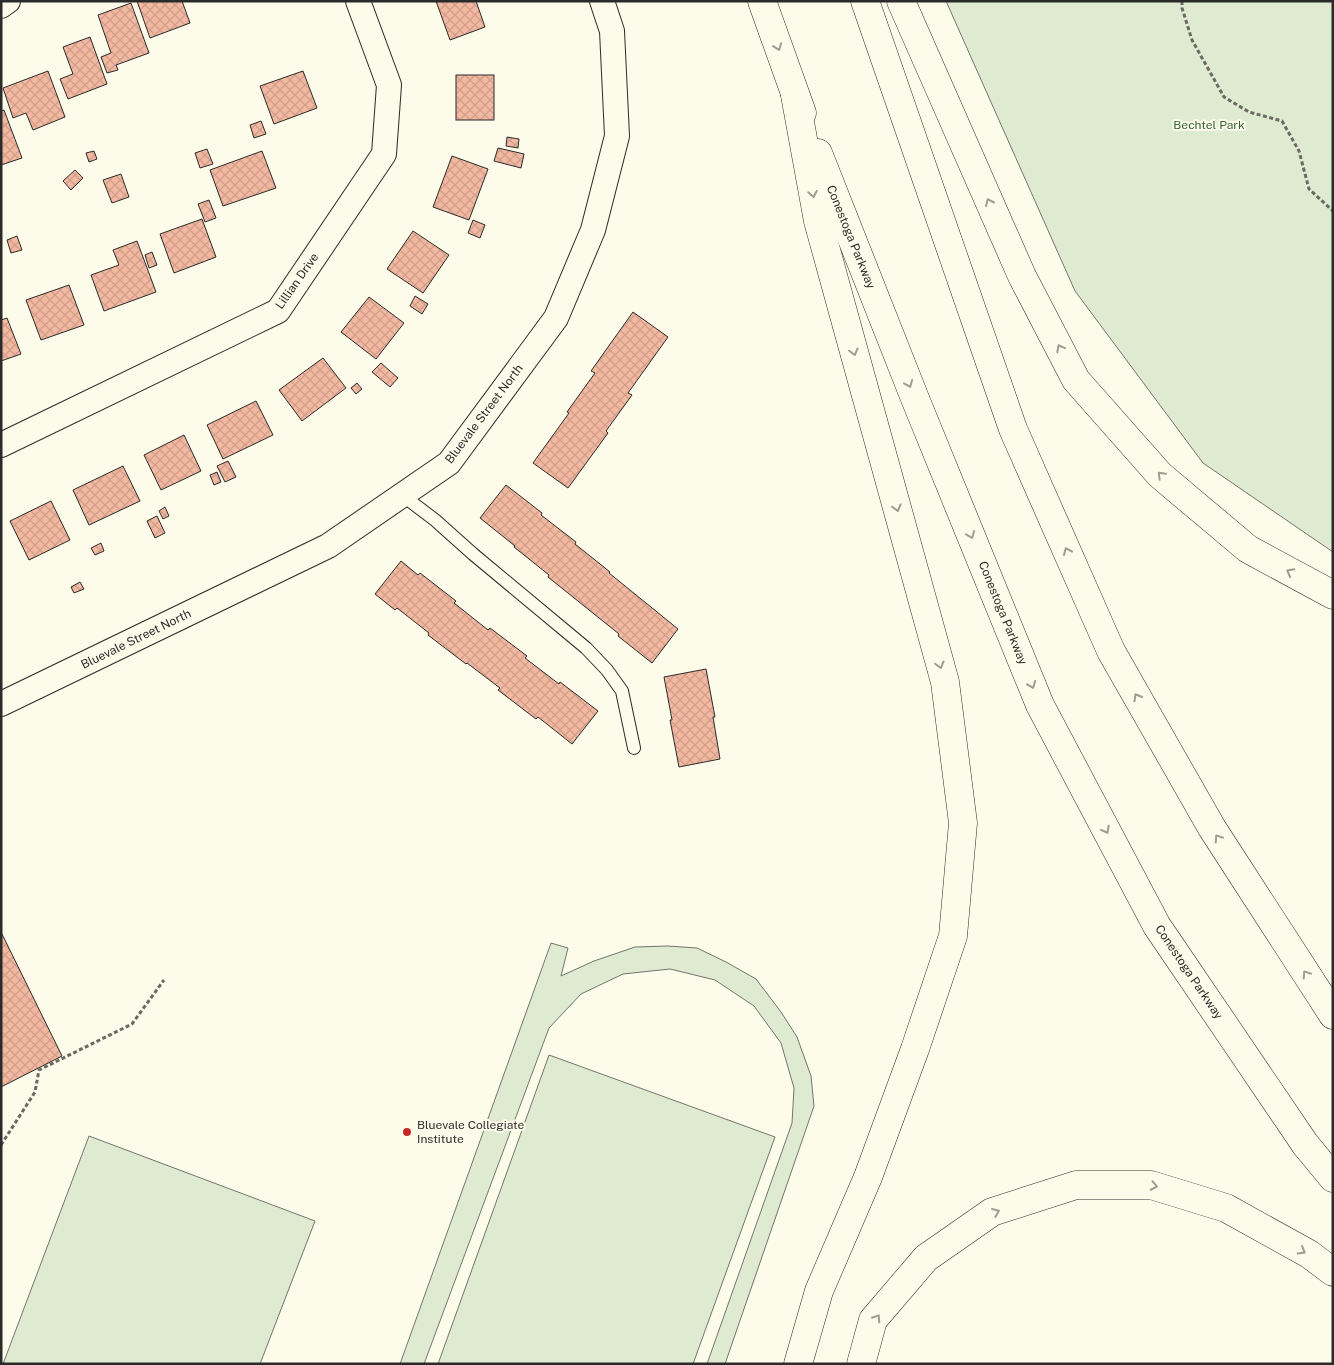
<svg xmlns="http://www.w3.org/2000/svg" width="1334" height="1365" font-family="'Public Sans',sans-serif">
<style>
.green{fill:#deebd1;stroke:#74746e}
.building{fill:url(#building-cross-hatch);stroke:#2b2b2b}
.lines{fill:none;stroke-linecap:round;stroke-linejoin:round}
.service-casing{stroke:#2b2b2b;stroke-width:14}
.minor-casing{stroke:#2b2b2b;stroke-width:26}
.motorway-casing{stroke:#2b2b2b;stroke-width:29}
.path{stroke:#6a6964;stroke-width:3;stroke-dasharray:4 2.5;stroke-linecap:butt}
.service{stroke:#fdfbea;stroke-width:12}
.minor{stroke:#fdfbea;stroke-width:24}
.motorway{stroke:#fdfbea;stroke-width:28}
.oneway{stroke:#9e9d94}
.poi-dot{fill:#c62828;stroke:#fdfbea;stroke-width:2}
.labels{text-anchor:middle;stroke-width:4;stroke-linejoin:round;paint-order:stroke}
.park-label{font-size:12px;fill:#34623c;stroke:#fdfbea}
.street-label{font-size:12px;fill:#2b2b2b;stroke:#fdfbea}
.poi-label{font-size:12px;fill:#2b2b2b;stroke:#fdfbea;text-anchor:start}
</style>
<defs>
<pattern id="building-cross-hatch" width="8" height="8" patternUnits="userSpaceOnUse" patternTransform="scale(1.25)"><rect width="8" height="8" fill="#f2b8a0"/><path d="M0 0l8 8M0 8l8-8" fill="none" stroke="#d09e8a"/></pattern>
</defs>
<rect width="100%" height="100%" fill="#fdfbea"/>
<g class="green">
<path d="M946,1h387v551l-130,-89 -128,-172z"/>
<path d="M551,943l17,5 -7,28 33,-15 41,-14 33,-1 29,2 29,14 30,17 25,33 16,25 14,39 3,30 -89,258h-18l85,-241 2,-35 -13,-45 -27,-37 -39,-26 -45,-11 -47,5 -42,20 -32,34 -125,336h-24z"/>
<path d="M549,1055l226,82 -82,227h-255z"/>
<path d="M89,1136l226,85 -55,143h-257z"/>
</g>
<g class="building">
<path d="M137,1h45l8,22 -40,15z"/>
<path d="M436,1h40l9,26 -35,13z"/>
<path d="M131,3l18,50 -33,12 2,5 -11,3 -6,-16 10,-4 -13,-38z"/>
<path d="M90,37l17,47 -39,15 -8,-20 13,-5 -10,-27z"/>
<path d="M48,71l17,46 -32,13 -7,-17 -13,5 -10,-30z"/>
<path d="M303,71l14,37 -43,16 -14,-38z"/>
<rect x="456" y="75" width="38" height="45"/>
<path d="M4,110l18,48 -21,7v-54z"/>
<path d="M261,121l5,13 -12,4 -4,-13z"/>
<path d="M507,137l12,2 -1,9 -12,-2z"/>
<path d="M498,148l26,6 -3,14 -27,-7z"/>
<path d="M207,149l6,15 -13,4 -5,-15z"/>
<path d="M94,151l3,8 -8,3 -3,-9z"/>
<path d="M262,151l14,37 -53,18 -13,-36z"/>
<path d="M452,156l36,13 -19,51 -36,-13z"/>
<path d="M75,170l8,8 -12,12 -8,-9z"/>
<path d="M121,174l8,23 -17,6 -9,-23z"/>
<path d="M209,200l7,18 -11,4 -7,-18z"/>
<path d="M202,219l14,38 -42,16 -14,-39z"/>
<path d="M473,220l12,5 -5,13 -12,-5z"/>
<path d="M413,231l36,24 -26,38 -36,-24z"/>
<path d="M17,236l5,14 -11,3 -4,-13z"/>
<path d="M137,241l19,51 -52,19 -13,-36 28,-10 -6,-15z"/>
<path d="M152,252l5,13 -8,3 -4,-13z"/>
<path d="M69,285l15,40 -43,15 -15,-40z"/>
<path d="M415,296l13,8 -6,10 -12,-8z"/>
<path d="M369,297l35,26 -28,36 -35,-27z"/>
<path d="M633,312l35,25 -40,56 4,2 -26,36 2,2 -40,55 -35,-25 36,-50 -2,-1 28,-39 -4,-2z"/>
<path d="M7,318l14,36 -20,7v-41z"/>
<path d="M323,358l23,30 -44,33 -23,-31z"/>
<path d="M381,363l17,15 -8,9 -18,-15z"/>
<path d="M357,383l5,6 -6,5 -5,-6z"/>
<path d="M256,401l17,34 -50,24 -16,-34z"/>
<path d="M184,435l17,36 -40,19 -17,-35z"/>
<path d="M228,461l8,16 -11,5 -8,-16z"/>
<path d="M123,466l17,35 -51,24 -16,-35z"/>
<path d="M217,472l4,10 -7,3 -4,-10z"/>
<path d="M506,485l36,28 -1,2 35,27 -1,2 35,28 -1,1 69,56 -26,34 -34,-27 1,-2 -71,-57 1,-2 -35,-28 1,-1 -35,-28z"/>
<path d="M51,501l19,39 -41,20 -19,-39z"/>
<path d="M165,507l4,9 -6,3 -4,-8z"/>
<path d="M157,516l8,17 -10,5 -8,-17z"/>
<path d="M101,543l3,8 -9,4 -4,-7z"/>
<path d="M401,561l17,14 2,-2 36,28 -2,2 34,27 2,-2 37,28 -2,2 34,26 1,-2 38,29 -26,33 -34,-27 -2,2 -38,-29 2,-2 -33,-25 -1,1 -38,-29 1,-2 -32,-25 -2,2 -20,-16z"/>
<path d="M80,582l4,7 -10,4 -3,-6z"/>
<path d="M706,669l9,48h-2l7,42 -41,8 -9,-47h2l-8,-43z"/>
<path d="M1,932l61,124 -61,31z"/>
</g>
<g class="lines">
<g class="service-casing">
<path id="service" d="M402,495l33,25 38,34 113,94 21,22 15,21 12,57"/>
</g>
<g class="minor-casing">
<g id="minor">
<path d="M1,6l7,-5"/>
<path d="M1,445l277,-134 106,-157 5,-69 -31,-84"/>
<path d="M1,704l327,-158 121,-83 107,-145 37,-88 24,-94 -5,-105 -10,-30"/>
</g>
</g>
<g class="motorway-casing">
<g id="motorway">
<path d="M762,1l40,112"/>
<path d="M865,1l148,428 98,222 101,177 121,187"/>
<path d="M901,1l121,275 54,104 84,95 88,74 85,46"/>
<path d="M795,95l23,126 127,461 18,141 -10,113 -38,113 -47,128 -49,114 -21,73"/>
<path d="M818,153l96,243 126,309 117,221 148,218 28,34"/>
<path d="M861,1364l12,-44 53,-62 66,-46 84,-27h75l75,23 83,46 24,18"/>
</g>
</g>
<g class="path">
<path d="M1182,1v7l10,32 32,57 25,15 33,9 17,30 10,38 24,22"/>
<path d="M1,1145l34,-53 4,-22 93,-46 32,-44"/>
</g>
<use href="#service" class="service"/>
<use href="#minor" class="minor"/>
<use href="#motorway" class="motorway"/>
</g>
<defs><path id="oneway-chevron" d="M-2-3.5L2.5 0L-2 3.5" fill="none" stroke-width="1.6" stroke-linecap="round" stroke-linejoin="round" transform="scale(1.25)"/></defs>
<g class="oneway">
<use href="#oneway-chevron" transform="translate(778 47) rotate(70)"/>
<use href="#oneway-chevron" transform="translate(813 194) rotate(80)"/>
<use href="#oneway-chevron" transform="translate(989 202) rotate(-114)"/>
<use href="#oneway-chevron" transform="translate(1060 348) rotate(-118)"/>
<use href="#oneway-chevron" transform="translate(854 352) rotate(75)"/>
<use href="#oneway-chevron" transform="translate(909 384) rotate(68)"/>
<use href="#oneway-chevron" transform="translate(1161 475) rotate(-135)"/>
<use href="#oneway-chevron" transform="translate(897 508) rotate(75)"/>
<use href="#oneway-chevron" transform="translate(971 535) rotate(68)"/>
<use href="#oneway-chevron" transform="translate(1067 551) rotate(-114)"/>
<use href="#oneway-chevron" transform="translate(1290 572) rotate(-152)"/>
<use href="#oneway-chevron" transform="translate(940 665) rotate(75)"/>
<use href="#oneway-chevron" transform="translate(1032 685) rotate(68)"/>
<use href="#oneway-chevron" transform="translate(1137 697) rotate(-120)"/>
<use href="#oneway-chevron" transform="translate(1106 830) rotate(62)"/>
<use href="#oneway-chevron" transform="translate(1218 838) rotate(-123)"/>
<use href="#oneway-chevron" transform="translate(1306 974) rotate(-123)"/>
<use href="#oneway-chevron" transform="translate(1154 1186) rotate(12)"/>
<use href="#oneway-chevron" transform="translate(996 1212) rotate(-23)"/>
<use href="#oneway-chevron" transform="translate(1302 1251) rotate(30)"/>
<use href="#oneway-chevron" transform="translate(877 1318) rotate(-57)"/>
</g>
<circle class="poi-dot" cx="407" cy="1132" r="5"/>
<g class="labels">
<g class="park-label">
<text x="1209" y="129">Bechtel Park</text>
</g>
<g class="street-label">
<text transform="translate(851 237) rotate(68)" y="4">Conestoga Parkway</text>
<text transform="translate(297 281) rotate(-55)" y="4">Lillian Drive</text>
<text transform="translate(484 414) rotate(-53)" y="4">Bluevale Street North</text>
<text transform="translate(1003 613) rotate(68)" y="4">Conestoga Parkway</text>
<text transform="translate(136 639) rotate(-26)" y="4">Bluevale Street North</text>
<text transform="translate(1189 972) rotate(56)" y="4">Conestoga Parkway</text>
</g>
<g class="poi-label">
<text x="417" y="1129">Bluevale Collegiate<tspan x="417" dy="14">Institute</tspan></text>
</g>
</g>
<rect width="1334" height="1365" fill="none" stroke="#2b2b2b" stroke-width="5"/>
</svg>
